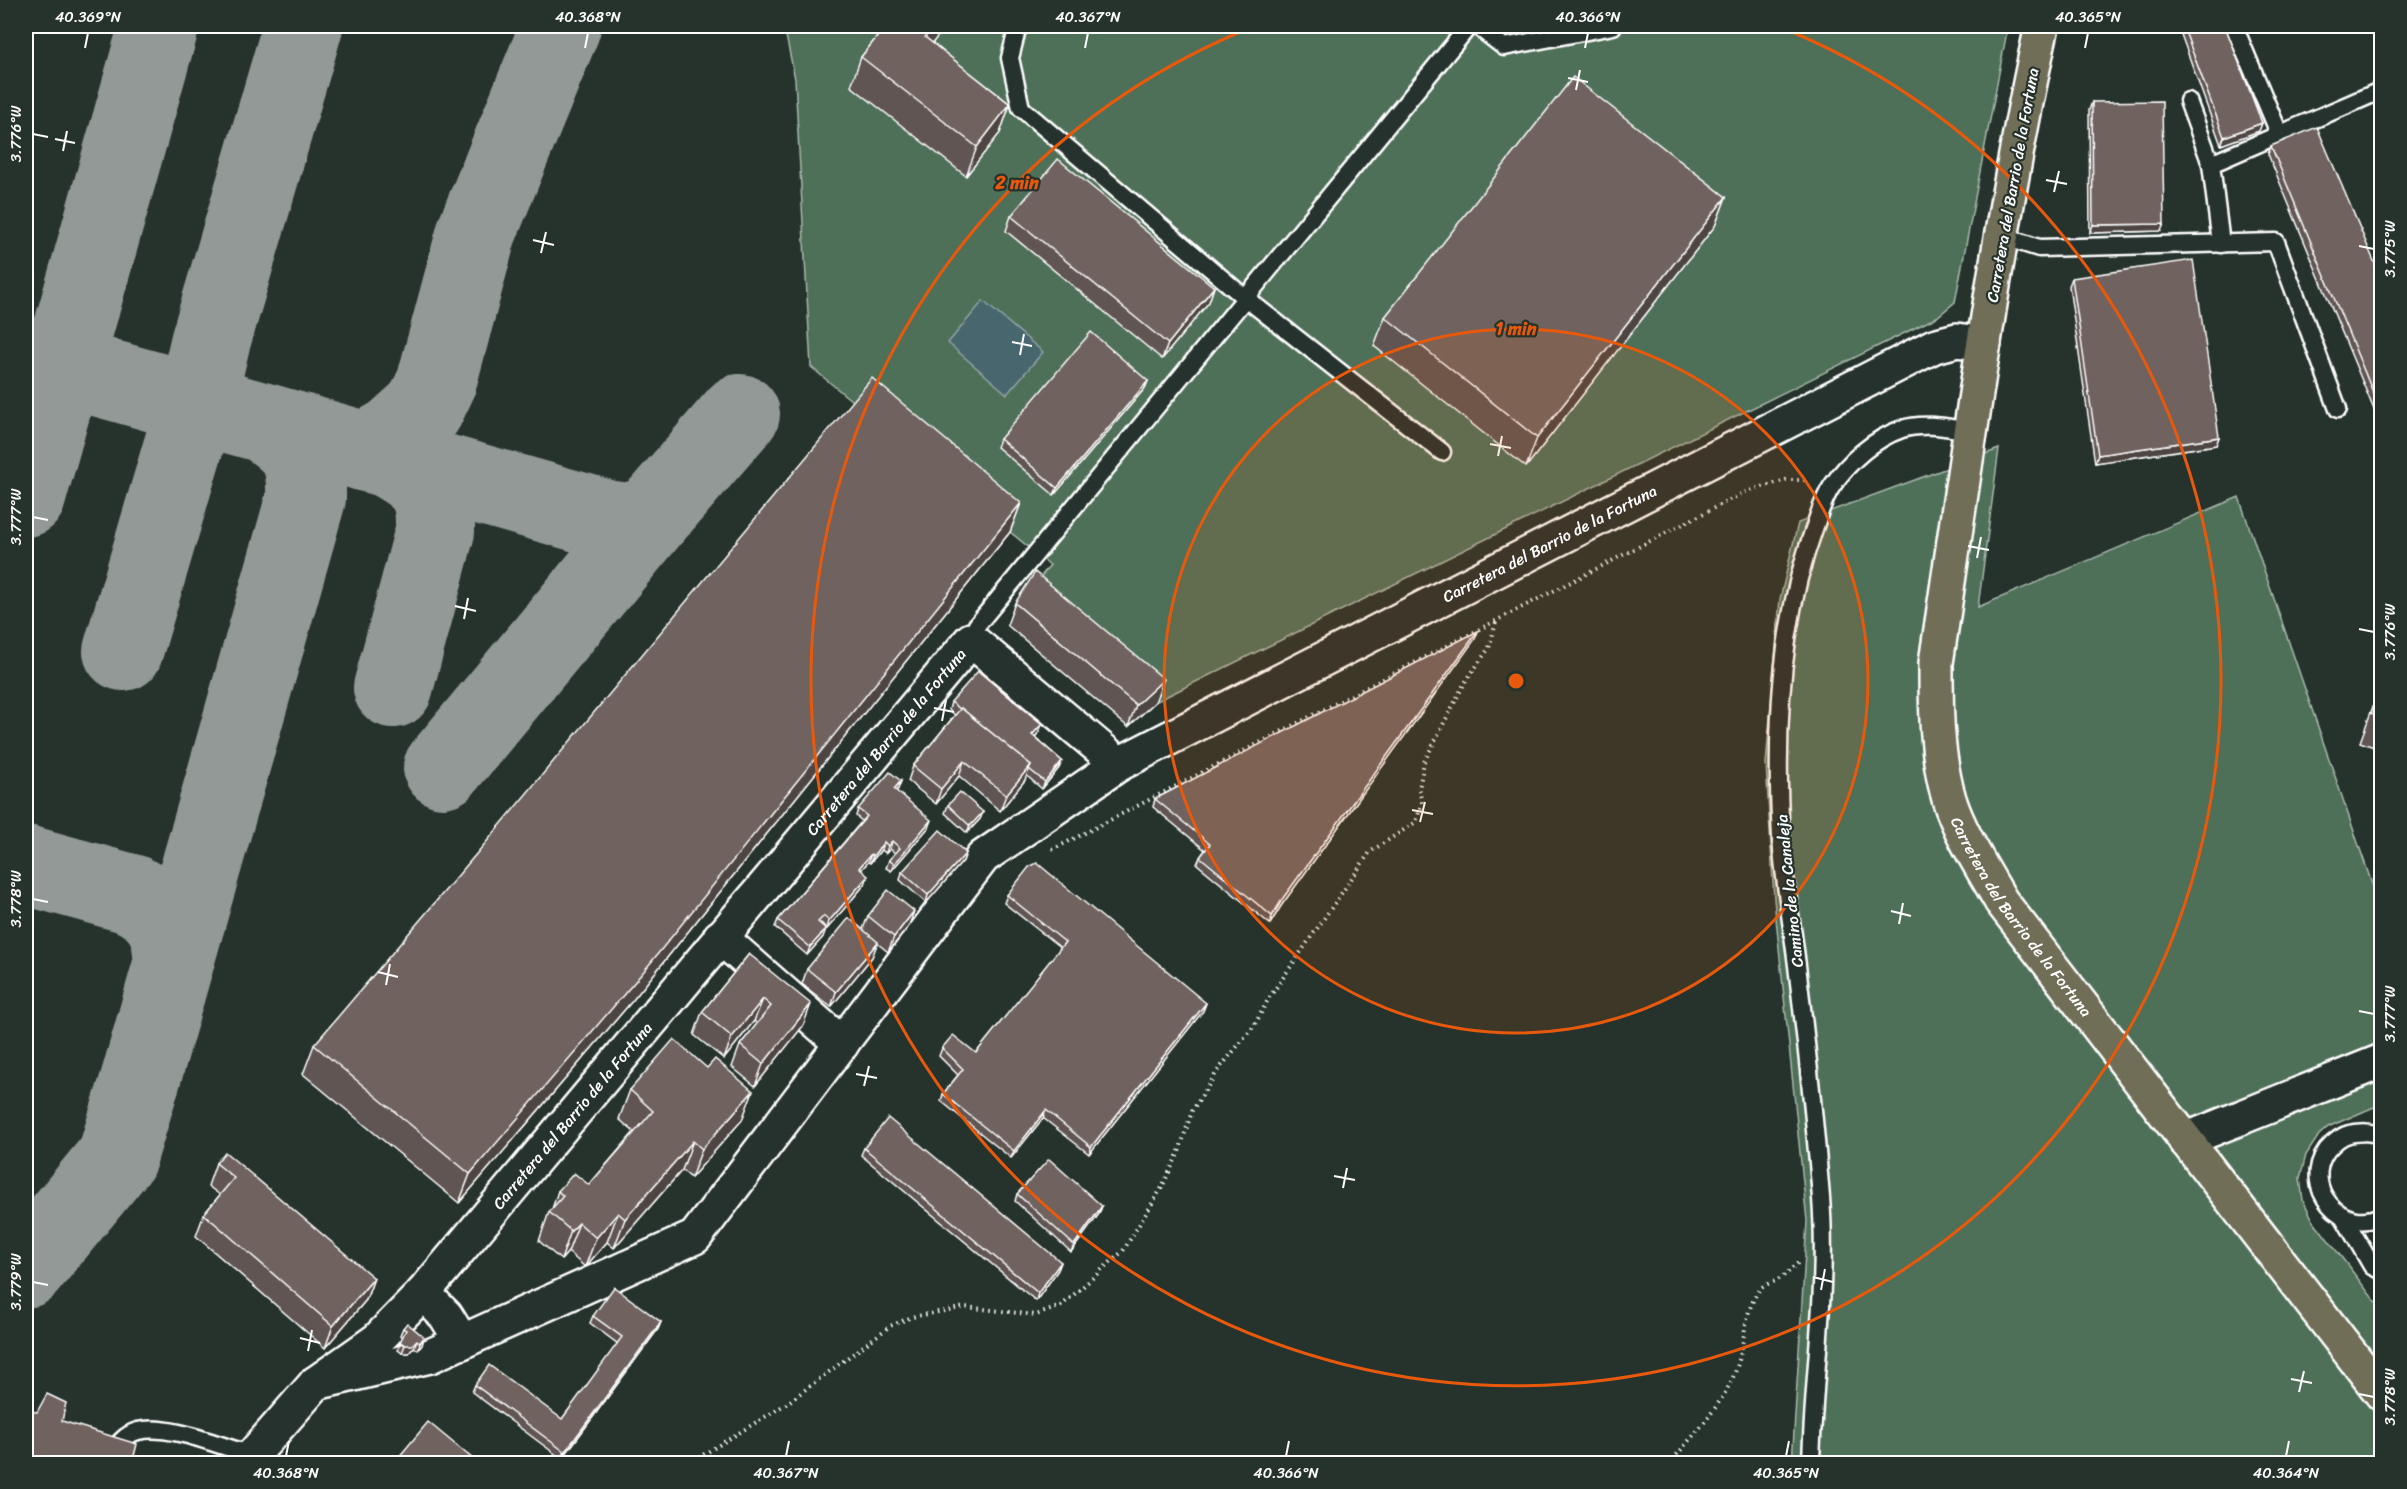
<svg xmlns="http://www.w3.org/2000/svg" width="2407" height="1489" font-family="Sriracha,sans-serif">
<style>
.green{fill:#507059;stroke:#a8b8ac;stroke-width:1.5}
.water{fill:#47666d;stroke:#91a3a7;stroke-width:1.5}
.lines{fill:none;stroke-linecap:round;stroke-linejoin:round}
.taxiway{stroke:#929996;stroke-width:80}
.service-casing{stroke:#fff;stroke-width:21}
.minor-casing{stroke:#fff;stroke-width:38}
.primary-casing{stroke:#fff;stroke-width:38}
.path{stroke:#fff;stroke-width:4;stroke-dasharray:1.5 4.5;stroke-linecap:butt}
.service{stroke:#26332d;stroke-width:16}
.minor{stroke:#26332d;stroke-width:33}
.primary{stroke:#716e59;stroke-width:33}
.wall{fill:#605552;stroke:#fff;stroke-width:1.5}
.shaded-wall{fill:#4e4542;stroke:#fff;stroke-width:1.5}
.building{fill:#70635f;stroke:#fff;stroke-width:1.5}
.ticks{fill:none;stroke:#fff;stroke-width:2}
.ring{fill:none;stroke:#e8590c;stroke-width:3}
.labels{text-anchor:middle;stroke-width:4.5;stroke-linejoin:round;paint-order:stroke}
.street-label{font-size:16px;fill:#fff;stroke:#26332d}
.centre{fill:#e8590c;stroke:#26332d;stroke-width:3}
.ring-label{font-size:18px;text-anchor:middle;font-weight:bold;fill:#e8590c;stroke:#26332d;stroke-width:4.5;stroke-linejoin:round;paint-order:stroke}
.neatline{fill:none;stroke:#fff;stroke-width:2}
.ticks-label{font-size:15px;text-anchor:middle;fill:#fff}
</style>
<rect width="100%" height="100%" fill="#26332d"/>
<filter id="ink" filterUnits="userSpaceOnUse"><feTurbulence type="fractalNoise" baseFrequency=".0167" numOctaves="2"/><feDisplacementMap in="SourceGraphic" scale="12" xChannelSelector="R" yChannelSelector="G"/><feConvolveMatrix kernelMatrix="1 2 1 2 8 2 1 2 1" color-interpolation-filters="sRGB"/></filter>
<g filter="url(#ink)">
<g class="green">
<path d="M784,26h1224l-53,276 -18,15 -782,385 -128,-108 23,-29 -239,-198 -16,-288z"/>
<path d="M1999,449l-21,158 261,-110 142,413v194l-53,23 -9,8 -13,20 -6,23 3,22 10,20 68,89v154l-589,1 15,-243 -33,-322 -8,-135 14,-165 18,-76z"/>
</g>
<path class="water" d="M983,301l60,51 -36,42 -59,-51z"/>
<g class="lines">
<g class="taxiway">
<path d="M26,356l239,67c34,23 42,34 41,75l-166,583 -23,76 -91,111"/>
<path d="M265,423l342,97 21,3 24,-7 88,-102"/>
<path d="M366,452l28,-16 30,-27 12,-25 41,-153 84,-205"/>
<path d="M390,459c35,20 46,30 45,72l-42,157"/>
<path d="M26,497l133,-471"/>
<path d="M123,651l73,-247 14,-61 93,-317"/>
<path d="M443,768l209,-252"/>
<path d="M26,865l105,29 19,10 14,16 7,16 3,26"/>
</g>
<g class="service-casing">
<g id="service">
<path d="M1018,26l-8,32 11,50 223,189 198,155"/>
<path d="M1477,26l27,21 109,-21"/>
<path d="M2234,26l45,107"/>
<path d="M2188,101l23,63 10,80"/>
<path d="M2211,164l171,-74"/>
<path d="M2001,236l38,12 237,-6 62,167"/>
<path d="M971,640l6,-15 492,-599"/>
<path d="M2382,1136c-11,-5 -21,-4 -33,-2 -9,2 -16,9 -22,16 -27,36 15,87 55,65"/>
<path d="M2343,1216l29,50 10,5"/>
<path d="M107,1464c6,-14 15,-29 31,-33 30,-8 84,16 114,24"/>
<path d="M1811,1464c2,-88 17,-178 10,-266 -6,-74 -14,-149 -23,-224 -5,-46 -14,-91 -17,-137 -6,-102 -2,-212 33,-308 5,-14 9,-30 18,-43 16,-24 43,-48 70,-57 22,-7 47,-1 69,2"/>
</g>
</g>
<g class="minor-casing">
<g id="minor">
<path d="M720,937l122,107"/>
<path d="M2185,1140l197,-79"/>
<path d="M423,1293l23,23 16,26"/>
<path id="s1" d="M316,1383l114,-27 265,-119 288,-380 136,-93 815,-418 23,-6 27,4"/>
<path id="s2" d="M245,1464l71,-81 61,-43 46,-47 548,-653 148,124"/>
</g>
</g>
<g class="primary-casing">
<g id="primary">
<path id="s3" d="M2042,26c-46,210 -74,424 -106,637 0,46 0,91 13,136 10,33 35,72 52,102l381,493"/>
</g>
</g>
<g class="path">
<path d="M1052,850l693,-358 41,-12h22"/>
<path d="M688,1464l98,-60 104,-78 22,-9 53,-10 71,8 25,-9 62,-55 38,-62 18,-37 13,-41 27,-42 35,-43 15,-28 101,-146 46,-30 6,-19 -3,-14 5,-27 40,-78 25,-36 8,-29"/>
<path d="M1669,1464c24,-29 54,-59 67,-94 10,-28 6,-54 23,-80 5,-6 14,-7 20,-11 8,-5 14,-12 21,-18"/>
</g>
<use href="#service" class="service"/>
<use href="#minor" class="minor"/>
<use href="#primary" class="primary"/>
</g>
<g class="wall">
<path d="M886,26h60l-14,17 78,61 -10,29 -34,43 -115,-90 10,-29z"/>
<path d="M2178,26h47l37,97 -3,8 -38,14z"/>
<path d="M2092,102l69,129 -71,2 -1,-123z"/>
<path d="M2271,146l111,134v149l-114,-275z"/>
<path d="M1726,197l-11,29 -189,241 -152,-121 11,-29z"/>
<path d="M1011,216l203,71 -5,15 -47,57 -156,-128z"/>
<path d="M2072,278l147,159 -3,8 -121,18 -26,-177z"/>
<path d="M1148,381l-3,7 -91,107 -57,-48 3,-8z"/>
<path d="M1021,503l-11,29 -377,468 -174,203 -156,-129 11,-29z"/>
<path d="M1015,603l140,99 -27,25 -121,-102z"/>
<path d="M1478,631l-3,8 -194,267 -11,18 -73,-60 3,-7 5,-7 -52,-43 2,-8z"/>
<path d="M2382,682v68l-22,-8z"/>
<path d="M951,702l91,22 -3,8 -4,5 27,24 -3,7 -17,21 -15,-13 -2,4 -25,31 -41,-35 -23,28 -28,-23 5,-15 42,-51 -6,-5z"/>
<path d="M901,781l-3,8 -2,2 32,37 -37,43 -5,-3 3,-8 6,-7 -5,-4 -4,4 -5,-3 -11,13 -2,-1 -7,8 4,14 -38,45 -6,-6 -1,1 3,13 -16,18 -32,-28 3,-7 84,-99 -6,-5 2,-7z"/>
<path d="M948,805l35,7 -3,7 -13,14 -22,-20z"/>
<path d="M966,853l-3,8 -37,42 -26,-23 2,-8z"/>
<path d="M1007,895l199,108 -3,8 -114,143 -46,-36 -32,40 -70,-57 2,-7 15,-19 -19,-19 3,-8 34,5 85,-105 -57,-45z"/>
<path d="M868,916l41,10 -21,26 -11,-9 -5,14 -41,50 -29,-23 5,-15 56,-40z"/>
<path d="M749,954l54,72 -48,60 -23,-19 8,-22 17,-21 -3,-3 -30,38 -30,-24 8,-23z"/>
<path d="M630,1090l112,30 -51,58 -9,-8 -68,78 -7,-6 -22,25 -17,-15 -7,8 -22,-19 10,-29 3,-3 6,-18 31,-6 45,-53 -15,-13z"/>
<path d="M864,1148l197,114 -3,8 -22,31 -175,-146z"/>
<path d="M216,1163l158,115 -8,22 -41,48 -129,-112 8,-22 16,-19 -12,-9z"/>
<path d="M1017,1194l85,12 -3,8 -28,38 -56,-51z"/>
<path d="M593,1316l68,6 -3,7 -96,130 -90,-67 3,-7 87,34 56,-75 -28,-21z"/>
<path d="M403,1328l21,9 -2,8 -4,5 -4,-3 -5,6h-7l-4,-3 5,-13 -3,-2z"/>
</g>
<g class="shaded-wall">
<path d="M933,26h13l-32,40 11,-29z"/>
<path d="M1010,104l-10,29 -34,43 11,-29z"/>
<path d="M2262,123l-3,8 -38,14 3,-8z"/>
<path d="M1726,197l-11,29 -189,241 11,-29z"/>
<path d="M2164,224l-3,7 -71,2 3,-8z"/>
<path d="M1214,287l-5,15 -47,57 6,-15z"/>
<path d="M1148,381l-3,7 -91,107 3,-7z"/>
<path d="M2219,437l-3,8 -121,18 3,-8z"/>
<path d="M1021,503l-11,29 -377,468 -174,203 11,-29z"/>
<path d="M1478,631l-3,8 -194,267 -11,18 2,-8 11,-18z"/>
<path d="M1164,679l-9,23 -27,25 8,-22z"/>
<path d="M1042,724l-3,8 -9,11 2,-8z"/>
<path d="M964,761l-5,15 -23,28 5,-15z"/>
<path d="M1062,761l-3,7 -17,21 3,-7z"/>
<path d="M1031,765l-6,15 -25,31 6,-16z"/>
<path d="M901,781l-3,8 -7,7 3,-7z"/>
<path d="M983,812l-3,7 -13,14 3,-7z"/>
<path d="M931,820l-3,8 -37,43 3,-7z"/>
<path d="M892,841l-2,8 -4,4 2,-7z"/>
<path d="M884,842l-3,8 -11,13 3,-7z"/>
<path d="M966,853l-3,8 -37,42 2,-8z"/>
<path d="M871,854l-3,8 -12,14 3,-8z"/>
<path d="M868,876l-3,8 -38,45 2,-8z"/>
<path d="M914,911l-5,15 -21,26 6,-15z"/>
<path d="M826,929l-3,8 -16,18 3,-8z"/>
<path d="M878,942l-6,15 -41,50 5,-15z"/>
<path d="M763,999l-9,22 -30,38 8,-22z"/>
<path d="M1206,1003l-3,8 -114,143 2,-7z"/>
<path d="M811,1004l-8,22 -48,60 8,-22z"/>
<path d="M753,1091l-11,29 -51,58 11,-29z"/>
<path d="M1046,1110l-3,8 -32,40 3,-7z"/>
<path d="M693,1141l-11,29 -68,78 11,-29z"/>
<path d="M1102,1206l-3,8 -28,38 3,-7z"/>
<path d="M618,1213l-11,29 -22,25 11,-29z"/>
<path d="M579,1223l-11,29 -7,8 10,-29z"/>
<path d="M1061,1262l-3,8 -22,31 2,-8z"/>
<path d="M374,1278l-8,22 -41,48 8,-22z"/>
<path d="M661,1322l-3,7 -96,130 3,-7z"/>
<path d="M424,1337l-2,8 -4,5 2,-7z"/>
<path d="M417,1340l-3,7 -5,6h-7l3,-8z"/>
</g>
<g class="building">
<path d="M886,26h47l-8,11 85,67 -33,43 -116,-90z"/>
<path d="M2183,26h42l37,97 -38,14z"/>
<path d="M1573,77l153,120 -189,241 -152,-121z"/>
<path d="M2162,101l2,123 -71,1 -1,-123z"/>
<path d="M2317,127l65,153v134l-111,-268z"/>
<path d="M1058,159l156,128 -46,57 -157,-128z"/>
<path d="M2193,260l26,177 -121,18 -26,-177z"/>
<path d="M1091,332l57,49 -91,107 -57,-49z"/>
<path d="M872,378l149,125 -377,468 -174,203 -156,-129 169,-199z"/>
<path d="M1035,572l129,107 -28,26 -121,-102z"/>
<path d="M1478,631l-195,267 -11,18 -72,-59 10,-13 -55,-45z"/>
<path d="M978,671l64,53 -10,11 30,26 -17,21 -16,-13 2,-4 -70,-57 -1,1 -9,-7z"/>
<path d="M2382,682v35l-11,-4z"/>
<path d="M961,708l70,57 -25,30 -42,-34 -23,28 -28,-23z"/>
<path d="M890,772l11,9 -7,8 37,31 -37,44 -5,-4 11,-12 -8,-7 -4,5 -4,-4 -11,14 -2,-2 -12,14 9,8 -39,45 -5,-5 -6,6 8,7 -16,18 -32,-27 89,-104 -9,-7z"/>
<path d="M960,792l23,20 -13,14 -22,-21z"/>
<path d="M940,830l26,23 -38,42 -26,-23z"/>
<path d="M1037,863l169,140 -115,144 -45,-37 -32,41 -71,-57 20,-25 -21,-21 11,-13 23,18 89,-111 -58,-47 22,-28z"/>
<path d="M888,890l26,21 -20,26 -26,-21z"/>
<path d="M849,918l29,24 -42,50 -29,-23z"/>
<path d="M749,954l62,50 -48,60 -23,-19 31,-39 -8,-7 -31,38 -30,-25z"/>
<path d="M674,1039l33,29 8,-9 38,32 -51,58 -9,-8 -68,78 -7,-6 -22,25 -17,-15 -8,8 -22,-19 14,-16 -5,-5 16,-18 15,12 64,-74 -23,-21z"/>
<path d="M888,1118l173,144 -23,31 -174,-145z"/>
<path d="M225,1152l149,126 -41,48 -129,-112 30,-36 -18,-15z"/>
<path d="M1049,1159l53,47 -28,39 -57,-51z"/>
<path d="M614,1287l47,35 -96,130 -90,-67 14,-20 73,54 60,-82 -29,-21z"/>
<path d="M407,1323l17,14 -4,6 -3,-3 -5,5h-7l-5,-3 6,-12 -3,-2z"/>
<path d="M47,1394l19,9 -4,18 75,23 -5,20h-106v-53l11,1z"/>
<path d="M428,1422l51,42h-86z"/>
<path d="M376,1456l9,8h-15z"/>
</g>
</g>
<path class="ticks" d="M85,48l3,-15M585,48l3,-15M1085,48l3,-15M1585,48l3,-15M2085,48l3,-15M1568,78l20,4M1576,90l4,-20M33,134l15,3M55,139l20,4M63,151l4,-20M2046,180l21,4M2054,192l5,-21M533,240l21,5M2359,246l15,3M541,253l5,-21M1012,342l20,4M1020,355l4,-21M1490,444l21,4M1498,456l4,-20M33,517l15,3M1968,546l21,4M1977,558l4,-21M455,606l21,5M464,619l4,-21M2359,629l15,3M934,708l20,4M942,721l4,-21M1412,810l21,4M1420,822l5,-20M33,899l15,3M1891,911l20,5M1899,924l4,-21M378,972l20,5M386,985l4,-21M2359,1011l15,3M856,1074l21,4M864,1086l5,-20M1334,1176l21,4M1343,1188l4,-20M1813,1277l20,5M33,1282l15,3M1821,1290l4,-21M300,1338l20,5M308,1351l4,-21M2291,1379l21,4M2299,1392l5,-21M2359,1394l15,3M286,1456l3,-15M786,1456l3,-15M1286,1456l3,-15M1786,1456l3,-15M2286,1456l3,-15"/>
<circle cx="1516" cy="681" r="352" fill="#e8590c" fill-opacity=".12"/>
<g class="ring">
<circle cx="1516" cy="681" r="352"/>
<path d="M1780 27A705 705 0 1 1 1252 27"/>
</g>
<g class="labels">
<g class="street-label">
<text transform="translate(2012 185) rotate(-80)" y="6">Carretera del Barrio de la Fortuna</text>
<text dy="6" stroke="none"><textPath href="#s1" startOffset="1533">Carretera del Barrio de la Fortuna</textPath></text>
<text dy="6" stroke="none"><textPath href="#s2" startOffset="968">Carretera del Barrio de la Fortuna</textPath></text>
<text transform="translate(1789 891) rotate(-96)" y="6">Camino de la Canaleja</text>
<text dy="6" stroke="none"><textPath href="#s3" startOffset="922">Carretera del Barrio de la Fortuna</textPath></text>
<text dy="6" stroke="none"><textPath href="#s2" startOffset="480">Carretera del Barrio de la Fortuna</textPath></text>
</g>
</g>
<circle cx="1516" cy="681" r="9" class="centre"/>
<g class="ring-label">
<text x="1017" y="189">2 min</text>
<text x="1516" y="335">1 min</text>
</g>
<rect width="2407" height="1489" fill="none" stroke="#26332d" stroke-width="66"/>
<rect x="33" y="33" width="2341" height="1423" class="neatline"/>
<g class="ticks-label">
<text x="88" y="22">40.369°N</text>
<text x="588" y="22">40.368°N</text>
<text x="1088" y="22">40.367°N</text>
<text x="1588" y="22">40.366°N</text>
<text x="2088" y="22">40.365°N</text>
<text transform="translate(16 134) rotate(-90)" y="5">3.776°W</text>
<text transform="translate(2390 249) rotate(-90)" y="5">3.775°W</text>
<text transform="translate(16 517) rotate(-90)" y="5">3.777°W</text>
<text transform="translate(2390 632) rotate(-90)" y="5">3.776°W</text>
<text transform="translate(16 899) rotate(-90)" y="5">3.778°W</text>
<text transform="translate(2390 1014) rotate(-90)" y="5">3.777°W</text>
<text transform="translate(16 1282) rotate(-90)" y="5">3.779°W</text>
<text transform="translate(2390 1397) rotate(-90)" y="5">3.778°W</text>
<text x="286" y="1478">40.368°N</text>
<text x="786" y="1478">40.367°N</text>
<text x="1286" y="1478">40.366°N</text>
<text x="1786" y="1478">40.365°N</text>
<text x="2286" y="1478">40.364°N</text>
</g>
</svg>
